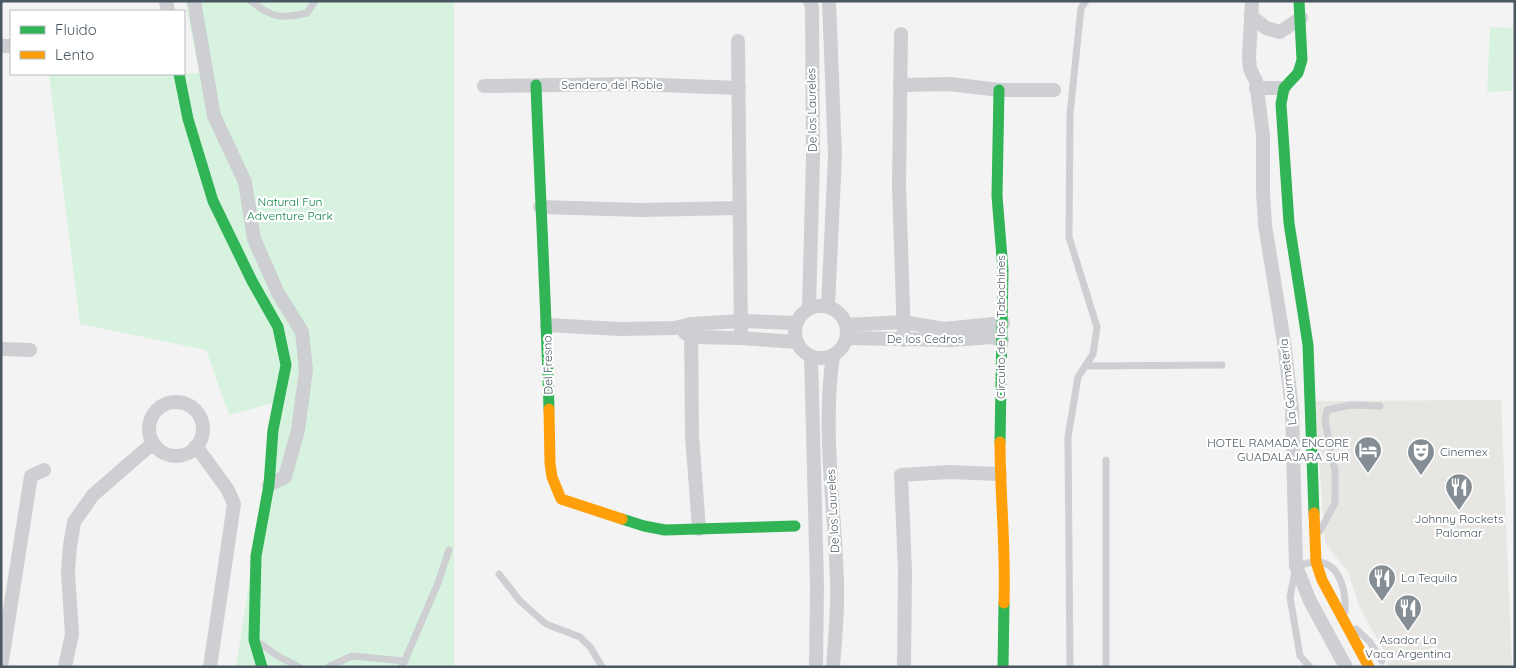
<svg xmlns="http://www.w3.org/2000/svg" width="1516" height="668" font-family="Quicksand,sans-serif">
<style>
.commercial{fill:#e8e6e2}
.green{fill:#d7f3e0}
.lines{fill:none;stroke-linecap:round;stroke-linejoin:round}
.lane{stroke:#cdcfd2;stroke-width:7}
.street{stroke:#cdcfd2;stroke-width:14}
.fast{stroke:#30b455;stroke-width:11}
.slow{stroke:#ff9f0a;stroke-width:11}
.labels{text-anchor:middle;stroke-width:4.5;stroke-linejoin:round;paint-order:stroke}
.street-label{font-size:12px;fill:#495761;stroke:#fff}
.park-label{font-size:12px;fill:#128446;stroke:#fff}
.poi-label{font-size:12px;fill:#495761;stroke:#fff;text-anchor:start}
</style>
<rect width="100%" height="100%" fill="#f4f3f3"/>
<path class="commercial" d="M1501,400l11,267h-127l4,-7 -30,-54 -11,-34 -23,-29 -10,-142z"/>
<g class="green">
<path d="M185,1h269v666h-218l26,-167 23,-100 -56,15 -23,-65 -126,-26 -31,-250 150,-1z"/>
<path d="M1490,27l23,1 -1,63 -25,1z"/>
</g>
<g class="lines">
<g class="lane">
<path d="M251,1c21,17 30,18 56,12l8,-12"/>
<path d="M1085,366l137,-1"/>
<path d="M1320,531l15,-28v-32l-10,-50 2,-11 24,-5 29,1"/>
<path d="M499,574l21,27 26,23 34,13 11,11 11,19"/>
<path d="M1356,629l13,12 13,20"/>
<path d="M261,644l15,11 23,12"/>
<path d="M328,667l24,-11 53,5"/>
<path d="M402,667l36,-84 11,-33"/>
<path d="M1070,667l-2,-230 10,-60 15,-23 4,-27 -28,-90 1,-123 11,-106 5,-7"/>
<path d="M1106,667v-207"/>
<path d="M1310,667l-10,-11 -10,-59 6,-31c6,-1 14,-4 20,-4 25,0 30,31 29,49"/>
</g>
<g class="street">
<path d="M166,1l2,10"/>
<path d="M194,1l20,115 31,66 9,57 24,54 24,39 4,38 -8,60 -13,47 -16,8"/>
<path d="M1252,1l-3,56 1,12 6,12 7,55v57l2,32 19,117 8,66 4,158 14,35 36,66"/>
<path d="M1251,16l15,12 14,4 21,-14"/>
<path d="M901,34l-2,151 5,155"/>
<path d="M738,41l3,297"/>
<path d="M1,46h10"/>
<path d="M900,85l50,-1 49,6h55"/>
<path d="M484,86l150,-2 105,4"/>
<path d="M1256,88h28"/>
<path d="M540,207l101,3 99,-2"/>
<circle cx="821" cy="332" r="26"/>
<path d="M828,306l7,-150 -6,-155"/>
<path d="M809,308l4,-150 -1,-151 -2,-6"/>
<path d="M691,324l1,111 7,94"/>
<path d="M547,325l73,4 55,-1 16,-4 50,-3 55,2"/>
<path d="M846,325l57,-3 41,7 59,-6"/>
<path d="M685,333l7,4 49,1 56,4"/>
<path d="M847,338l105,2 40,-3 10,3"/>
<path d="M1,349l29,1"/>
<path d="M811,356l6,229 -1,82"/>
<circle cx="176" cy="429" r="27"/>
<path d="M196,446l32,44 6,14 -24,163"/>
<path d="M1,667l30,-191 13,-6"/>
<path d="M65,667l7,-33 -4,-62 2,-26 4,-24 19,-27 60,-52"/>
<path d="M833,667c2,-28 5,-56 4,-84 -2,-76 -15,-152 -4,-228"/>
<path d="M904,667l1,-96 -4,-96 48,-3 51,2"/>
</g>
<g class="fast">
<path d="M1299,1l3,59 -4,13 -14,15 -3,16 8,119 19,122 6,168"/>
<path d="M179,74l9,45 25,82 39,80 26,46 8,38 -13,65 -4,55 -13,71 -2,84 8,27"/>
<path d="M536,85c4,108 10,216 13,324"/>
<path d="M999,90l-2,106 6,74 -3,172"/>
<path d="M622,519l22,7 21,4 130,-4"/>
<path d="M1003,667l1,-64"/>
</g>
<g class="slow">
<path d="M549,409l1,54 2,14 9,22 61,20"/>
<path d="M1000,442c0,53 6,107 4,161"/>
<path d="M1314,513l2,49 6,18 47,87"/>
</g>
</g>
<defs>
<g id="hotel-pin" transform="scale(1.4375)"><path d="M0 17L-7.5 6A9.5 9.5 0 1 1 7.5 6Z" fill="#858e94" stroke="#fff"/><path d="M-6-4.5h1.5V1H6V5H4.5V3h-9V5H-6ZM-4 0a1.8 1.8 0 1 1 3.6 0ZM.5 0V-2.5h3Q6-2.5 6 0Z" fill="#fff"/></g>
<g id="theatre-pin" transform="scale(1.4375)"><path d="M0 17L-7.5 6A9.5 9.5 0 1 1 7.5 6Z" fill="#858e94" stroke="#fff"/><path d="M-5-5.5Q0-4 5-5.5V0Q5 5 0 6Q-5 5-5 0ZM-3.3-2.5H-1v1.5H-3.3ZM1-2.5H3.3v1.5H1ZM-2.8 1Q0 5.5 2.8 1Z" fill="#fff"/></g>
<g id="restaurant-pin" transform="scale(1.4375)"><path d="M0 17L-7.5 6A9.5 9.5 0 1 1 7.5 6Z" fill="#858e94" stroke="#fff"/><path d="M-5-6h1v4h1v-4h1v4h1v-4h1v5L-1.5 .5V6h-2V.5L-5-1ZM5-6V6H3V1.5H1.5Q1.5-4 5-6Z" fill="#fff"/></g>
</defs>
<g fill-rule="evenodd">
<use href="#hotel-pin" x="1368" y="450"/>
<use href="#theatre-pin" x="1421" y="452"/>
<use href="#restaurant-pin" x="1459" y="487"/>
<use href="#restaurant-pin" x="1382" y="578"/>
<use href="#restaurant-pin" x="1408" y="608"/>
</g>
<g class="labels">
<g class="street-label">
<text x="612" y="89">Sendero del Roble</text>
<text transform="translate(812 110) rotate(-91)" y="4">De los Laureles</text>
<text transform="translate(1001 327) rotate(-90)" y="4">Circuito de los Tabachines</text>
<text x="925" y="343">De los Cedros</text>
<text transform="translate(548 365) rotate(-91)" y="4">Del Fresno</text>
<text transform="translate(1288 382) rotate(-96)" y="4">La Gourmetería</text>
<text transform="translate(833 511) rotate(-93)" y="4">De los Laureles</text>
</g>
<g class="park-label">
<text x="290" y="206">Natural Fun<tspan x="290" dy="14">Adventure Park</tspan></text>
</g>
<g class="poi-label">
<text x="1349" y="447" text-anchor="end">HOTEL RAMADA ENCORE<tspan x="1349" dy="14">GUADALAJARA SUR</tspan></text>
<text x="1440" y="456">Cinemex</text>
<text x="1459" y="523" text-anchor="middle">Johnny Rockets<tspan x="1459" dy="14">Palomar</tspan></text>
<text x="1401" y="582">La Tequila</text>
<text x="1408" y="644" text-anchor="middle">Asador La<tspan x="1408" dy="14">Vaca Argentina</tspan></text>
</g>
</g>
<rect width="1516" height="668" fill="none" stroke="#495761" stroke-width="5"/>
<rect x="10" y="10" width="175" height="65" fill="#ffffff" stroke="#b6bcc0"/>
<rect x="20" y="26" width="25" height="8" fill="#30b455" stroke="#b6bcc0"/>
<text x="55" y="35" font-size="15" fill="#495761">Fluido</text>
<rect x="20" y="51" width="25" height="8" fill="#ff9f0a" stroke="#b6bcc0"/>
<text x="55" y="60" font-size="15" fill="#495761">Lento</text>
</svg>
